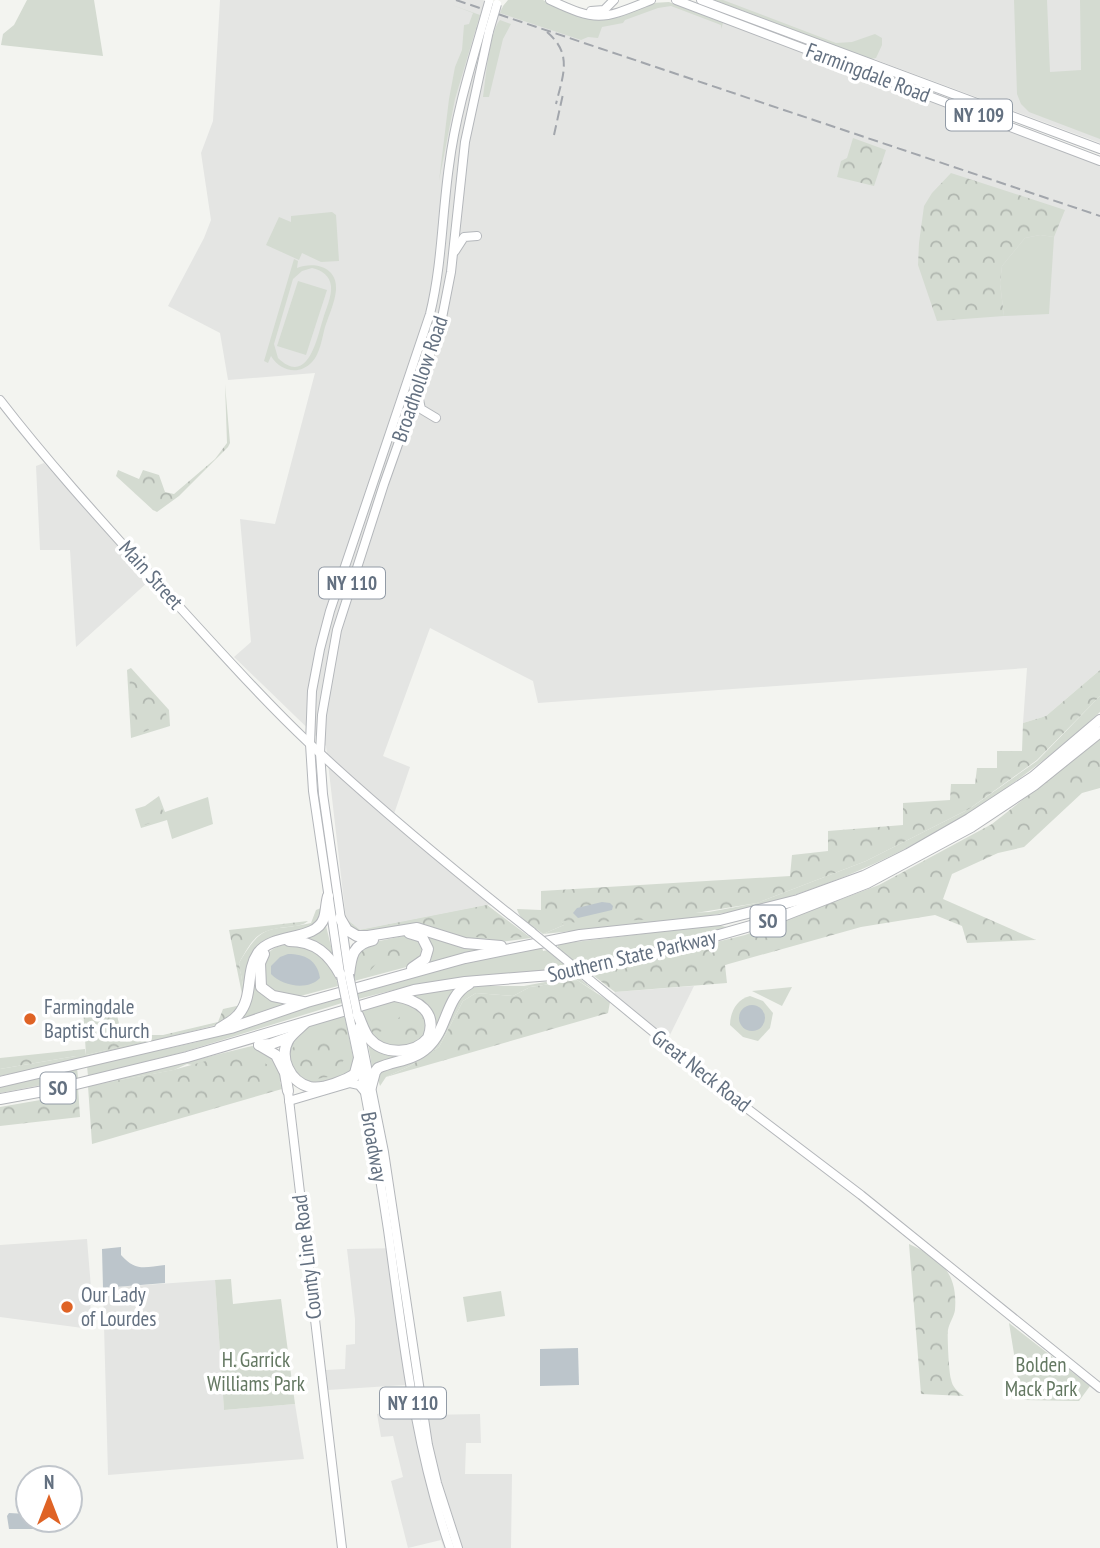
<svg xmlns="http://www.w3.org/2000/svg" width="1100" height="1548" font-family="'PT Sans Narrow',sans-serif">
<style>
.built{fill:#e4e5e3}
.green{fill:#d4dbd1;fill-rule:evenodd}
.forest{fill:url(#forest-crowns)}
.water{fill:#bcc5cb}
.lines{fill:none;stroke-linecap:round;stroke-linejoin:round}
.major-casing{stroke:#b4b7bb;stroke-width:10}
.highway-casing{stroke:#b4b6ba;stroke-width:12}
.major{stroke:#fff;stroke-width:8}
.highway{stroke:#fff;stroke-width:10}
.rail{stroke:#a2a6ac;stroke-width:2;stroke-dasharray:10 5;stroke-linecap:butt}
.major-bridge-casing{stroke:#b4b7bb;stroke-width:10;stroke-linecap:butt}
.major-bridge{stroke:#fff;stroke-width:8}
.poi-dot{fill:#df6325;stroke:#fff;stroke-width:2.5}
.labels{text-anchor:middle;stroke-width:7;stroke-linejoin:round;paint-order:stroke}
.shield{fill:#fff;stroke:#929ba6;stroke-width:2}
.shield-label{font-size:19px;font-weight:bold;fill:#637080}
.street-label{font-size:21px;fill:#637080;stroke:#fff}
.poi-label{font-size:21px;fill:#637080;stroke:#fff;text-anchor:start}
.park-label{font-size:21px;fill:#647862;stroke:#fff}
</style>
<defs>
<pattern id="forest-crowns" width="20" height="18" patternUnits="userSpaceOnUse" patternTransform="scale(1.75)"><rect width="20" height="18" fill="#d4dbd1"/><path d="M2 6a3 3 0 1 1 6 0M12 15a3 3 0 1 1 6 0" fill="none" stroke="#b0b6af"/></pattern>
</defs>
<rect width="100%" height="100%" fill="#f3f4f0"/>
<g class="built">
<path d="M220,0h263l20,9 94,13 23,-1 38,-15 18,-2 93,31 331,123v512l-54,46 -23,7 4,-55 -489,35 -5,-22 -103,-53 -47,128 27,11 -16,47 115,95 -22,-4 -127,25 -14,-11 -20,-173 -92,-89 17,-15 -11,-123 35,5 40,-151 -87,7 -8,-47 -52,-27 36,-68 7,-18 -10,-67 12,-32z"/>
<path d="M716,0h384v143l-210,-78z"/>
<path d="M44,463l105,118 -73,66 -6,-97h-30l-4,-84z"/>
<path d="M694,986l-30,61 -54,-45 5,-10z"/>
<path d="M87,1239l4,49 -1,41 -90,-12v-72z"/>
<path d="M402,1248l24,167 54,-1 1,29h-15l-1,31h47l-1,74h-67l-3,-8 -33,8 -17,-67 12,-4 -10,-41 -12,1 -4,-23 30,-7 -2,-22 -77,5 -2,-20 19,-1 1,-24 9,-1v-25l-8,-70z"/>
<path d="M215,1280l9,130 71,-6 9,55 -196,16 -5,-187z"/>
</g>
<g class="green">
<path d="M27,0h67l9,56 -102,-11 2,-11 11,-9z"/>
<path d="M508,0h35l16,8 42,12 19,-3 32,-14 17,-1 54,21 -2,6v-4l-50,-19 -13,2 -33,12 -2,3 -21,4 -4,11 -10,-1 -7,3 -81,-27 3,-7z"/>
<path d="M714,0h9l113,43 16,-1 23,-8 7,4v7l-6,13 -5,1z"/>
<path d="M1014,0h33l3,72 31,-2 -1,-70h20v139l-71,-27 -8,-8 -4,-10z"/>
<path d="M452,5l28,10 -25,84 -16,82 10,-82 6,-32 7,-17 2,-25 5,-1 4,-11z"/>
<path d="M500,20l11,4 -8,15 -14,58h-6c3,-19 6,-64 17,-77z"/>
<path d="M332,212l4,3 3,46 -18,1 -19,-9 -3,7 -33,-15 13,-28 12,5v-6z"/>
<path d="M1040,235l14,2 -5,77 -45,2 -4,-33 2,-17 23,-28z"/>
<path d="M294,259l4,2 -1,7c17,-7 41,-1 39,22 -1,12 -7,25 -11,37 -3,11 -5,27 -13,35 -13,14 -32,9 -41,-6l-3,7 -4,-2zM312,268c10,2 18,8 19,18 1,10 -5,23 -8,33 -6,19 -15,68 -45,39l-4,-14 19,-65 9,-8z"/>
<path d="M298,281l29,9 -21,65 -29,-9z"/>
<path d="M131,668l38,42 1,16 -39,12 -4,-68z"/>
<path d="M1100,696v16c-84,78 -185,142 -294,179 -15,5 -31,11 -46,15 -71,16 -145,20 -217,28l21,-9 -4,-6 149,-7 48,-9 109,-42 103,-52 68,-48z"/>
<path d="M159,796l6,16 43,-15 5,27 -41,15 -5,-19 -26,8 -6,-19 10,-3z"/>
<path d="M487,905l44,33 -47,6 -58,-17 -63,8 -12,-6 -5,-10 14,11z"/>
<path d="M321,908l-1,15c-18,16 -49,6 -64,28 -17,27 5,45 -32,72l-133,34 -91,19v-7l76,-13v-6l9,-1 1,6 134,-33c31,-17 24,-28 19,-59 26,-44 29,-30 72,-40l5,-13z"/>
<path d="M325,922l8,32 -1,2c-42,-44 -101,7 -66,38 6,5 13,7 19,10l-52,19c5,-6 12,-13 16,-21 6,-17 1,-39 14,-52 17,-18 48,-7 62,-28z"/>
<path d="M716,925l11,2 -128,35 -78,12 -63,4 -44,7 -56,14 -2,-9 145,-36 41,-7 1,4 15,-3v-4z"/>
<path d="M414,930l69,19 -59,15 5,-8z"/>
<path d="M408,935l10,1 8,16 -12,13 -60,16 11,-37z"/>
<path d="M295,943c26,10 37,12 43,43l-49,13 -25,-14c-3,-28 0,-38 31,-42z"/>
<path d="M577,976l19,16 -19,-12 -47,7 -17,9 -37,-3 -13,8 -24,46 -29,19 -24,11 -6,9 -3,-10 3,-5 33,-10 50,-69 13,-6h48z"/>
<path d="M464,986c-19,16 -19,45 -39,61 -16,15 -37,11 -51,22l-2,-2 -5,-30c29,37 92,2 59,-30 -5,-5 -14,-8 -18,-12z"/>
<path d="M792,987l-10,19 -30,-15z"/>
<path d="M340,995l2,8 -162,50 -92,23 -1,-10 110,-24z"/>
<path d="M750,996l13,5 10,12 -3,15 -12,13 -15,-4 -13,-12c0,-13 7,-26 20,-29z"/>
<path d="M398,1000l14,3 13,9 3,22c-5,4 -12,12 -18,14 -28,9 -45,-18 -50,-41z"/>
<path d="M344,1013l11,53 -1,7 -19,8 -27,3 -18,-15 -2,-23 14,-17z"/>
<path d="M252,1046c26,7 25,19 33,42l-3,1 -1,-7 -94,-18 -13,6 -86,16z"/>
<path d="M77,1067l1,11 -78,15v-9z"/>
<path d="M231,1279l2,25 48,-5 14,105 -71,6 -9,-130z"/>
<path d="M501,1291l4,25 -38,6 -4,-25z"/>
<path d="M1009,1323l81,63 -11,15 -54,-1 -4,-3z"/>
</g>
<g class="forest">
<path d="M853,138l33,12 -12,36 -37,-9 4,-16 6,-3z"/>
<path d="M951,173l114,37 -11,27 -14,-2 -15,3 -23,28 -2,17 4,33 -67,5 -19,-56 1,-22 5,-37 8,-13z"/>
<path d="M225,384l5,59 -2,4 -49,49 -22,16 -4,-2 -37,-34 2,-6 21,9 4,-9 16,5 6,17 9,2 41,-35 12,-16z"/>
<path d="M1100,670v26l-63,64 -68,49 -103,52 -109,42 -98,16 -82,4 -16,-3 3,5 -21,9c-9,-8 -23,-12 -26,-25l24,1v-19l249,-15 2,-21 36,-4v-20l75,-6v-22l47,-3 1,-16h24l2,-16h20v-17h25l1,-28 23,-7z"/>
<path d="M129,671l36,36 3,18 -13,3 -2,-4 4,-6 -16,-8 1,10 7,10 -16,6z"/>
<path d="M1100,739v49l-18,5 -58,54 -26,6 -46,21 -9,25 93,41 -69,3 -5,-17 -27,-11 -74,12 -136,38 2,18 -112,9 -25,-19 155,-38 134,-50 113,-61z"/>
<path d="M158,800l8,18 -25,8 -3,-14z"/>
<path d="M487,905l38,32c-20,1 -41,3 -60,-2 -15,-5 -24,-11 -41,-11 -23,-2 -47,10 -70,6l-8,-11 14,11z"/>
<path d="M308,921c-6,5 -13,5 -21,6 -30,3 -34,11 -48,36 5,31 12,42 -19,60l-134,32 -3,-48 31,-3 8,31h41l55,-13 5,-13 18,-4 1,-11 -13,-64z"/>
<path d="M375,945l29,5 -3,8 -24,5 -10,11 -13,7 -2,-14 6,-16z"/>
<path d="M577,980l33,22 -2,11 -222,64 24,-11 29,-19 24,-46 13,-8 37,3 17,-9z"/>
<path d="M374,1007l7,4 8,16 21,-20 15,9v14c-14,17 -26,15 -40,0l-12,4 -10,-24z"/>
<path d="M342,1015l9,32c-7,10 -9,19 -17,29l-18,3 -19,-7 -7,-21 9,-10 16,2 16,-5z"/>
<path d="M76,1050v6l-76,13v-11z"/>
<path d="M239,1052c18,1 40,18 43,37l-190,55 -4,-58 85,-16z"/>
<path d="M78,1087l2,30 -80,9v-19l69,-12z"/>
<path d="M909,1244c31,14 49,28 46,66 -1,7 -6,13 -7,20 -1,5 1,44 3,49 1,8 7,13 13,17l-43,-2z"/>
</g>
<g class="water">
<path d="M602,902l8,1 3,3 -1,4 -34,8 -5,-5 4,-5z"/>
<path d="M288,954c17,0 29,6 32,24 -12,13 -38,8 -49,-4v-8l9,-9z"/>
<circle cx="752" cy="1018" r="13"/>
<path d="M121,1247v8c15,17 24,12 44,10v18l-62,5 -1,-39z"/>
<path d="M578,1348l1,37 -39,1v-37z"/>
<path d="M9,1513l19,1v6h21l-3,9h-37l-2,-13z"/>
</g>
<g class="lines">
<g class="major-casing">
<g id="major">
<path d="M550,0c49,23 53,19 101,0"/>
<path d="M676,0l424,161"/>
<path d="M701,0l399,149"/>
<path d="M591,11l13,-1 10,-10"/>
<path d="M455,251l9,-14 13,-1"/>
<path d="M418,395l3,14 15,9"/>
<path d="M0,400c51,66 107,127 163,189 48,52 95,106 146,154 71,67 147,129 223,189"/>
<path d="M348,968l-25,-174 -3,-41 2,-38 15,-85 47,-146 57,-161 10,-51 14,-130 24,-111"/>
<path d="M340,973l-27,-182 -3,-47 2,-53 8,-42 10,-38 100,-297c12,-49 12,-99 19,-148 6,-47 19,-91 32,-136"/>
<path d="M590,980l146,120 125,95 239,193"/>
<path d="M349,1015c16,71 28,142 39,215 15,107 26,215 62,318"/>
<path d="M359,1027l25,125 44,293 9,38 21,65"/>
<path d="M288,1091l54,457"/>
<path d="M289,1101l61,-18 9,2 5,6"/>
</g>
</g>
<g class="highway-casing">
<g id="highway">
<path d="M340,918l7,12 10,6h11l49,-8 48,15 36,3"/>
<path d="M409,933l13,4 6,12 -3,10 -13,9"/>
<path d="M289,941c26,0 40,13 52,35"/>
<path d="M264,954l-4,9 1,24 12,9 30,6"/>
<path d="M349,975c2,-19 4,-31 24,-35"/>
<path d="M357,1013c4,8 7,19 12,25 15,18 46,16 59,0 10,-26 -10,-38 -33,-42"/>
<path d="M305,1023c-5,5 -12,10 -16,16 -11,18 1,43 21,48 13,3 36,-7 47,-14"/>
<path d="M220,1028c6,-4 13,-7 18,-13 16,-18 7,-43 20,-62 15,-21 58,-11 66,-35 2,-6 2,-15 4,-22"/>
<path d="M259,1045l17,10 8,16"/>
<path d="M259,1045l12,-1 19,-7"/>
<path d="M285,1073l3,18"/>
<path d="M354,1077l5,-19"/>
<path d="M0,1082l231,-54 76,-26 158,-44 115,-23 140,-15 78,-20 66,-24 44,-22 61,-35 64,-42 67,-57"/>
<path d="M371,1087l4,-15 3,-4c18,-8 35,-7 50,-21 20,-18 17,-50 41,-63"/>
<path d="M0,1099l60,-11 127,-31 227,-67 51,-8 99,-8 95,-22 116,-33 92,-36 104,-56 63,-42 66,-53"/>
</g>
</g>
<use href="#major" class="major"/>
<use href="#highway" class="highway"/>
<g class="rail">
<path d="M456,0l644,216"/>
<path d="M547,32c26,22 16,43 9,72"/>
<path d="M554,135l9,-41"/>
</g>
<g class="major-bridge-casing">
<g id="major-bridge">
<path d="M481,30l8,-28"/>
<path d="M489,31l8,-27"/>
<path d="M532,932l58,48"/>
<path d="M349,975l8,38"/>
<path d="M341,976l8,39"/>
</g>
</g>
<use href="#major-bridge" class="major-bridge"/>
</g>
<g class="poi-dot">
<circle cx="30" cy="1019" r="7"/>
<circle cx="67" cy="1307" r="7"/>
</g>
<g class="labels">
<g class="shield">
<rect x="946" y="99.5" width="66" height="31" rx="5"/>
<rect x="319" y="567.5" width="66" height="31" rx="5"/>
<rect x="750.5" y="905.5" width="35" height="31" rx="5"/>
<rect x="40.5" y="1072.5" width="35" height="31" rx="5"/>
<rect x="380" y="1387.5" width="66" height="31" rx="5"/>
</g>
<g class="shield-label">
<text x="979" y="122">NY 109</text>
<text x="352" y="590">NY 110</text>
<text x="768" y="928">SO</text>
<text x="58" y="1095">SO</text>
<text x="413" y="1410">NY 110</text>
</g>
<g class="street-label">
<text transform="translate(868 73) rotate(21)" y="7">Farmingdale Road</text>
<text transform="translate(420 379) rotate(-71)" y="7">Broadhollow Road</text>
<text transform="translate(151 575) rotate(48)" y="7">Main Street</text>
<text transform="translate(632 956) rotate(-13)" y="7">Southern State Parkway</text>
<text transform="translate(701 1071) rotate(38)" y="7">Great Neck Road</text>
<text transform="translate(374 1147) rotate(80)" y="7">Broadway</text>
<text transform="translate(307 1257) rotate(-97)" y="7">County Line Road</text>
</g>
<g class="poi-label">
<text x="44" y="1014">Farmingdale<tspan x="44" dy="24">Baptist Church</tspan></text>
<text x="81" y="1302">Our Lady<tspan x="81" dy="24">of Lourdes</tspan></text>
</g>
<g class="park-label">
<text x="256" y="1367">H. Garrick<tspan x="256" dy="24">Williams Park</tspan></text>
<text x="1041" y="1372">Bolden<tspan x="1041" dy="24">Mack Park</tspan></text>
</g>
</g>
<g transform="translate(49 1499)"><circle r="33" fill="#ffffff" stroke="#c1c6cc" stroke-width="2"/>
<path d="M0-5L12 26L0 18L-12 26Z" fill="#df6325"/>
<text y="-10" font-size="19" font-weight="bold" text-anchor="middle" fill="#637080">N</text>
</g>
</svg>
